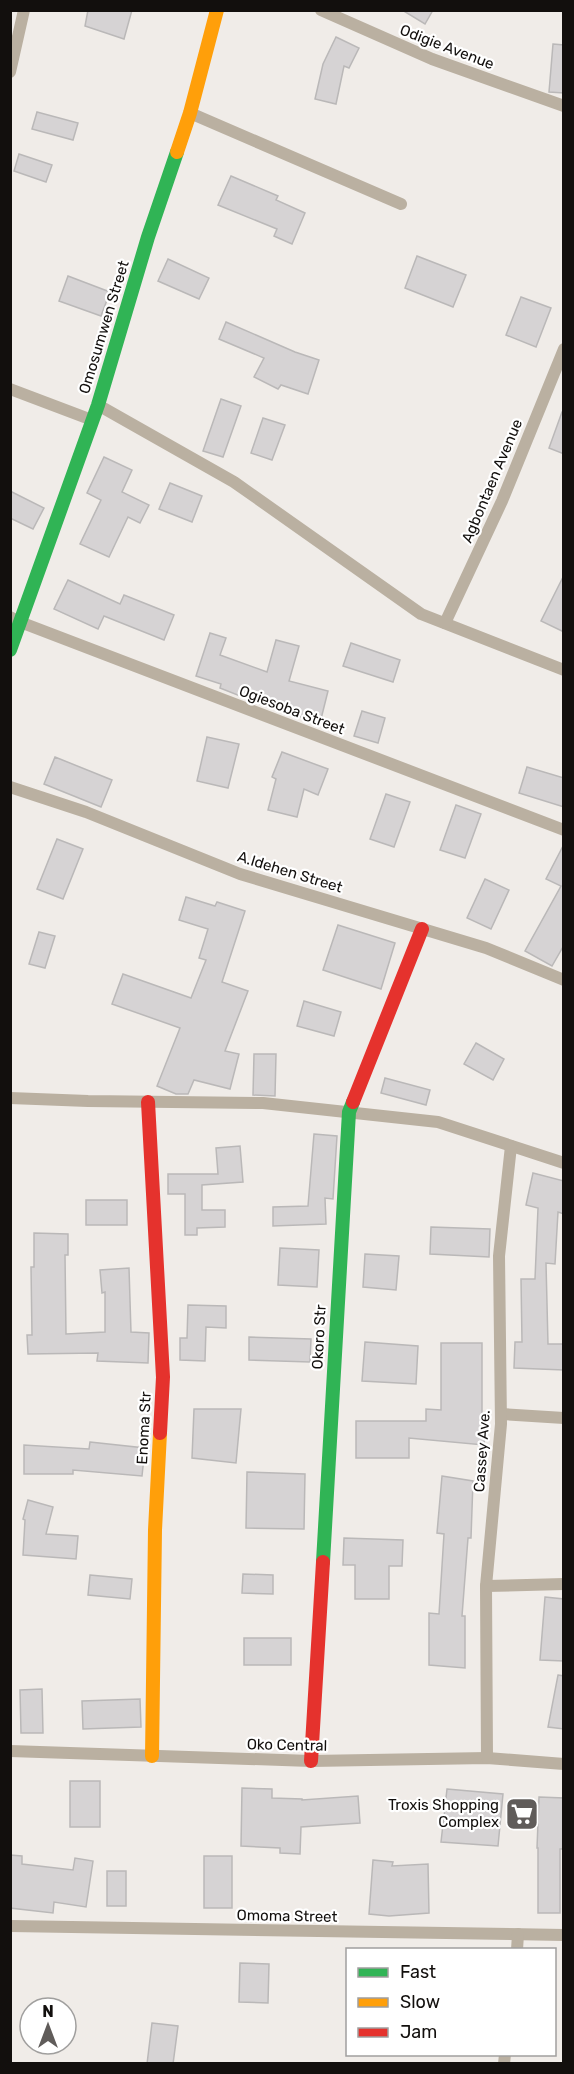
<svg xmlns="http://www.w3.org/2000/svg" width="574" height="2074" font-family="Rubik,sans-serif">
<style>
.building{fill:#d6d3d4;stroke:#bab8b8;stroke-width:1.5}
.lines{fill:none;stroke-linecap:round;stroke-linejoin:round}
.street{stroke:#bab0a1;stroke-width:12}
.fast{stroke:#30b455;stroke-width:14}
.slow{stroke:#ff9f0a;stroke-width:14}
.jam{stroke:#e5322d;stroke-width:14}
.labels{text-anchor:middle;stroke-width:4.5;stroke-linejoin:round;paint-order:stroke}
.street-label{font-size:15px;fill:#120f0d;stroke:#fff}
.poi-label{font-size:15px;fill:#120f0d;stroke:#fff;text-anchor:end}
</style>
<rect width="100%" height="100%" fill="#f0ece8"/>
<g class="building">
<path d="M88,10h44l-8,29 -39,-13z"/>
<path d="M402,10h31l-8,14z"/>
<path d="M336,37l23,11 -10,20 -5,-2 -8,38 -21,-5 8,-35z"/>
<path d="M553,44l11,1v48l-15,-1z"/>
<path d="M37,112l41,11 -5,17 -41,-11z"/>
<path d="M19,154l33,11 -6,17 -32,-11z"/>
<path d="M231,176l47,20 -2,4 29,13 -13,31 -18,-8 3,-7 -59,-24z"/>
<path d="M417,256l49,19 -13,32 -48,-19z"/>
<path d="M168,259l41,19 -10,21 -41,-18z"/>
<path d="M68,276l42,16 -9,24 -42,-15z"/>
<path d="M521,297l30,11 -15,39 -30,-12z"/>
<path d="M226,322l69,30 24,8 -11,34 -27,-9 -3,4 -24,-12 10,-19 -45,-19z"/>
<path d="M221,399l20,7 -18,51 -20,-6z"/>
<path d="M562,412h2v42l-15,-6z"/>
<path d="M263,418l22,7 -13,35 -21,-7z"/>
<path d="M104,457l28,13 -10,22 27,13 -9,18 -12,-6 -19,40 -29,-13 21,-44 -14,-7z"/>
<path d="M170,483l32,13 -10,26 -33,-13z"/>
<path d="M10,491l34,17 -11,21 -23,-11z"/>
<path d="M564,575v57l-23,-11z"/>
<path d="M68,580l52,24 4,-9 50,20 -10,25 -60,-24 -6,13 -44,-20z"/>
<path d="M210,633l16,5 -6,17 47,17 9,-32 23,6 -10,35 39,10 -8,32 -62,-20 -38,-15 1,-4 -25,-8z"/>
<path d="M351,643l49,17 -7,22 -50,-16z"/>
<path d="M362,711l23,7 -7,25 -24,-7z"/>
<path d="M207,737l32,7 -11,44 -31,-7z"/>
<path d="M282,752l46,17 -10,26 -14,-6 -7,28 -29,-7 8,-31 -4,-2z"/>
<path d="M55,757l57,23 -11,27 -57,-23z"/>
<path d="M527,767l37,11v29l-45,-14z"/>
<path d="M386,794l24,8 -16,45 -24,-8z"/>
<path d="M456,805l25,9 -16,44 -25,-8z"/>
<path d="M57,839l26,10 -20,50 -26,-10z"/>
<path d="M564,844v101l-12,21 -27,-15 36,-65 -15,-7z"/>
<path d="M485,879l24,11 -18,39 -24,-11z"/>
<path d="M186,897l29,9 2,-4 28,9 -23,71 26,9 -23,60 14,3 -9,35 -36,-9 -6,14h-12l-19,-8 23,-58 -68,-24 11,-30 68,24 15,-38 -7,-2 9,-29 -29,-9z"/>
<path d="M338,925l57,18 -14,46 -58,-19z"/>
<path d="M39,932l16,4 -10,32 -16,-4z"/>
<path d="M304,1001l37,11 -7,24 -37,-10z"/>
<path d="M476,1043l28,16 -11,21 -29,-16z"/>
<path d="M254,1054h22l-1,42 -22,-1z"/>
<path d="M385,1078l45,12 -4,15 -45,-12z"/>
<path d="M314,1134l23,2 -4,63 -8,-1 1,26 -53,2v-19l35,-1z"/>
<path d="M240,1146l3,36 -41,3v25h23v17l-28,1v7h-12v-41h-17v-20h50l-2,-26z"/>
<path d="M533,1173l31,8v33l-6,-2 -3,52 -9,-1 2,81h16v26l-50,-2 1,-26h7l-1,-63h14l3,-71 -12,-3z"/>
<rect x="86" y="1200" width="41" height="25"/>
<path d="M431,1227l59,2 -1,28 -59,-3z"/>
<path d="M34,1233l34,1v21h-3l1,79 39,-2v-40l-3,1 -2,-23 29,-2 2,64 18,1 -1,30 -51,-2 1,-8 -70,1 -1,-19h5l-1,-68h3z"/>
<path d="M280,1248l39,2 -2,37 -39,-2z"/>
<path d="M365,1254l34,2 -3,34 -33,-3z"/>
<path d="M188,1305l38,1v22l-20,-1 -1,34 -25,-1v-22h7z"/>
<path d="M249,1337l62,2 -1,23 -61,-2z"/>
<path d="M365,1342l53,4 -2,38 -54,-3z"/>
<path d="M441,1343h41v71h4l-2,31 -75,-7v20h-53v-37h70v-12l15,1z"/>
<path d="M194,1409h47l-5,54 -44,-5z"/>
<path d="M90,1442l55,6 -3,28 -69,-6v4h-49v-29l65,4z"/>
<path d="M247,1472l58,2 -1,55 -58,-1z"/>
<path d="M442,1476l31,5 -2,57h-3l-6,78h3v52l-36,-3v-52l10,1 5,-80 -7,-1z"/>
<path d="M28,1500l25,7 -7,27 32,2 -2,23 -53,-4 2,-35 -2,-1z"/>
<path d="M344,1538l59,2 -1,26h-13v33h-34v-34h-12z"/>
<path d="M243,1574l30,1v19l-31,-1z"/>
<path d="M90,1575l42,4 -2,20 -42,-4z"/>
<path d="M545,1597l19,2v62l-24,-1z"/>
<rect x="244" y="1638" width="47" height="27"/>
<path d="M558,1675l6,1v53l-16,-2z"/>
<path d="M42,1689l1,44h-22l-1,-43z"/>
<path d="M140,1699l1,28 -58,2 -1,-28z"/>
<rect x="70" y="1781" width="30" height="46"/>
<path d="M242,1788l30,1v9l30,1v1l56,-4 2,27 -59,4 -1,27 -20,-1v-5l-39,-2z"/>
<path d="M447,1789l56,5 -5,52 -57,-4z"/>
<path d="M539,1797l25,1v51h-4v64h-22v-65h-1z"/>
<path d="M10,1855l12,1v8l51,6 2,-12 18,3 -7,46 -32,-5 -1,11 -43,-5z"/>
<rect x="204" y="1856" width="28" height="52"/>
<path d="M373,1860l20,2 -1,4 36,-2 1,49 -40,3 -20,-2z"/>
<rect x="107" y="1871" width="19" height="35"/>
<path d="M240,1963l29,1 -1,39 -29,-1z"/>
<path d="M152,2023l26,3 -5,38h-26z"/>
</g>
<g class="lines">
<g class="street">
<path d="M321,10l111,49 132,47"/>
<path d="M10,72l14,-62"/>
<path d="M190,113l211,91"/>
<path d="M10,389l82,31"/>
<path d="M98,405l136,77 187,132 143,56"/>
<path d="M10,617l10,5 544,208"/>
<path d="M445,623l57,-122 62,-152"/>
<path d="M10,787l76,25 154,62 246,74 78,32"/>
<path d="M10,1098l78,3 175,2 175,19 126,41"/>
<path d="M501,1414l63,4"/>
<path d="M486,1586l78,-2"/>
<path d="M10,1751l301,10 176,-3 77,6"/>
<path d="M487,1758l-1,-172 15,-162 -2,-168 12,-110"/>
<path d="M10,1926l554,9"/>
<path d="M517,1950l1,-16"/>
<path d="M504,2064l1,-10"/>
</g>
<g class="fast">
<path d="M10,650l88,-245 50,-168 29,-85"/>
<path d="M323,1562l26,-450 4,-10"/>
</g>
<g class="slow">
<path d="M177,152l13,-39 27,-103"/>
<path d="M152,1756l3,-226 5,-97"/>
</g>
<g class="jam">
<path d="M148,1102l15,275 -3,56"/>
<path d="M353,1102l69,-173"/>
<path d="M311,1761l12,-199"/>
</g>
</g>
<defs>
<g id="supermarket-square" transform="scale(1.725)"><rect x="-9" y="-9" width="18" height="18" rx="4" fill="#605c5a" stroke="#fff"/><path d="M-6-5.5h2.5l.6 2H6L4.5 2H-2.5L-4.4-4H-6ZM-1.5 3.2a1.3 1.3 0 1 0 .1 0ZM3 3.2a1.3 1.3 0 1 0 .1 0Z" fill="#fff"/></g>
</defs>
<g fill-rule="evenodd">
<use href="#supermarket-square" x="522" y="1814"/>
</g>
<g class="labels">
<g class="street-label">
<text transform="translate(447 47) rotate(21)" y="5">Odigie Avenue</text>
<text transform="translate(104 327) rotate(-73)" y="5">Omosumwen Street</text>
<text transform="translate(492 481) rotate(-67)" y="5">Agbontaen Avenue</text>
<text transform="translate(292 710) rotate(21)" y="5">Ogiesoba Street</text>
<text transform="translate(290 872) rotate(17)" y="5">A.Idehen Street</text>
<text transform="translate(319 1337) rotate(-87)" y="5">Okoro Str</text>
<text transform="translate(144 1428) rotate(-87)" y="5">Enoma Str</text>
<text transform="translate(482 1451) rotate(-86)" y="5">Cassey Ave.</text>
<text transform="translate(287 1745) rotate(1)" y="5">Oko Central</text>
<text transform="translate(287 1916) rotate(1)" y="5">Omoma Street</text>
</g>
<g class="poi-label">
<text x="499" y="1810">Troxis Shopping<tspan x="499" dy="17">Complex</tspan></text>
</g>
</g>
<rect width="574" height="2074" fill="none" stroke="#120f0d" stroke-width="24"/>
<rect x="346" y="1948" width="210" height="108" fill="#ffffff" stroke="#a09f9e" stroke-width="1.5"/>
<rect x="358" y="1968" width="30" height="9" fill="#30b455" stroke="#a09f9e" stroke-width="1.5"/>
<text x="400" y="1978" font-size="18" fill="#120f0d">Fast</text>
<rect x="358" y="1998" width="30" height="9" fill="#ff9f0a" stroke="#a09f9e" stroke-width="1.5"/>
<text x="400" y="2008" font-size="18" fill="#120f0d">Slow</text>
<rect x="358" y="2028" width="30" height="9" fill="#e5322d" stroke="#a09f9e" stroke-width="1.5"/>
<text x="400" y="2038" font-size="18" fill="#120f0d">Jam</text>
<g transform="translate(48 2026)"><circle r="28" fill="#ffffff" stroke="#a09f9e" stroke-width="1.5"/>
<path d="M0-4.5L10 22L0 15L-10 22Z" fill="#605c5a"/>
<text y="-9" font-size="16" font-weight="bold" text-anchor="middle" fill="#120f0d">N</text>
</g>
</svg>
